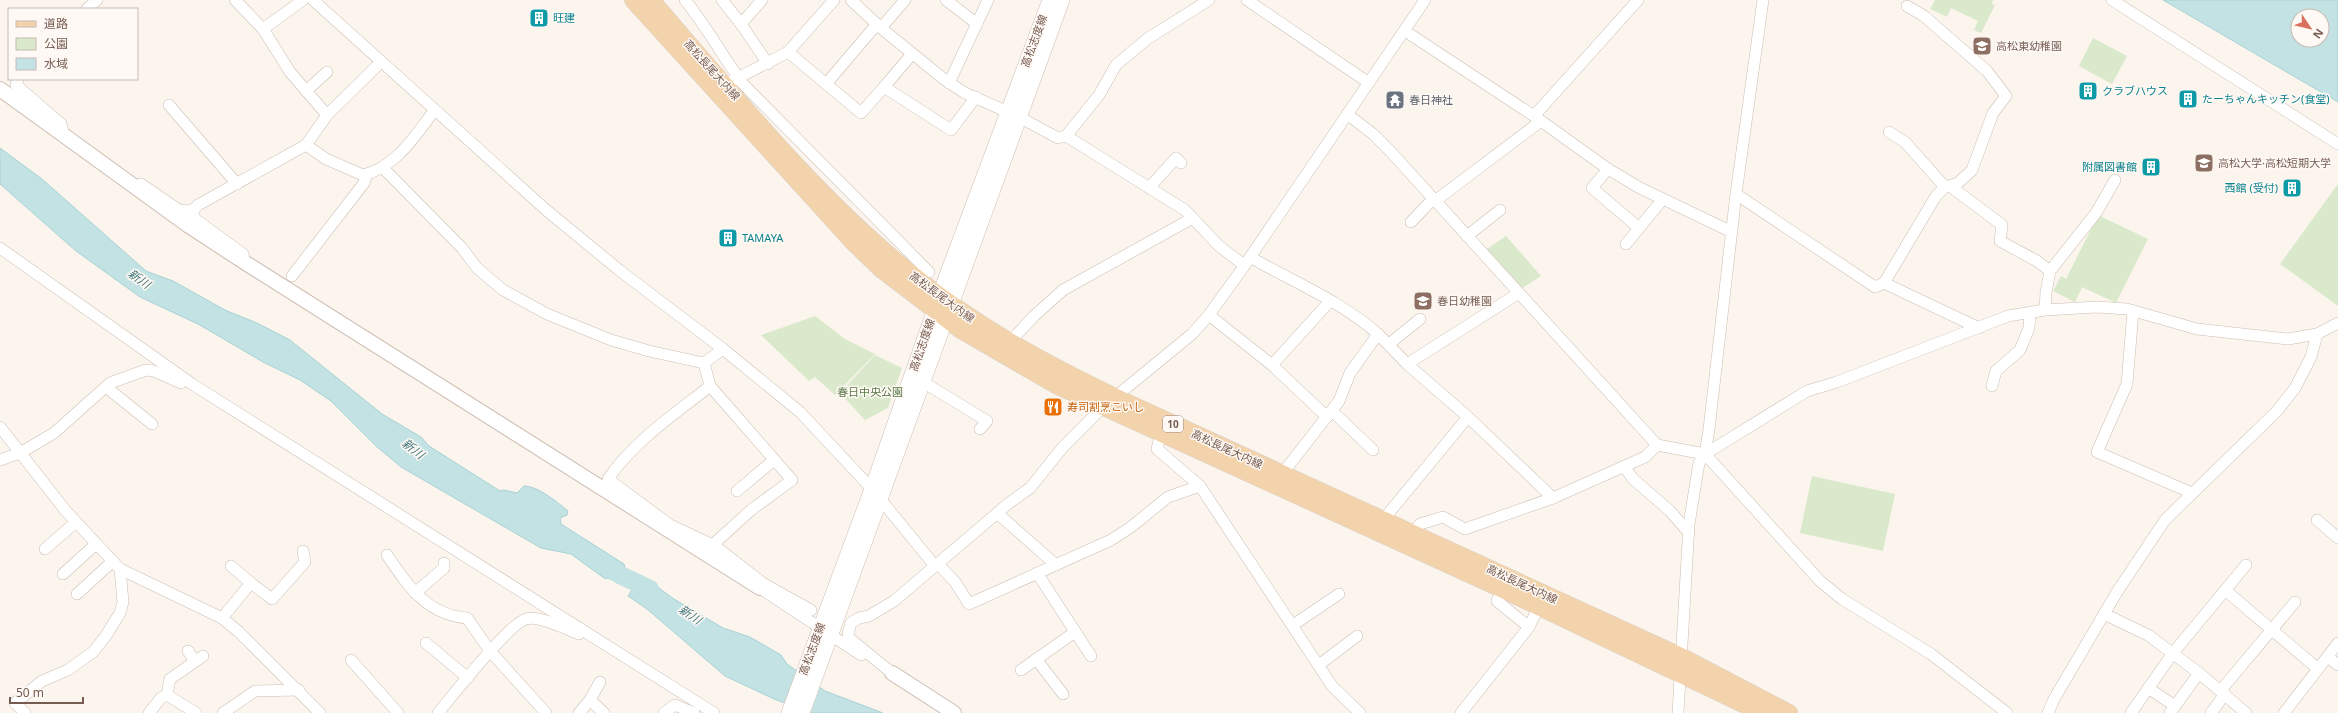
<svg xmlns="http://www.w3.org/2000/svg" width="2338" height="713" font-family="'Noto Sans','Noto Sans JP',sans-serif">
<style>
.green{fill:#dae9cc}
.water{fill:#c2e2e4;stroke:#a9d2d5;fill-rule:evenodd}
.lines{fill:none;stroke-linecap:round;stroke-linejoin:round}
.river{stroke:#c2e2e4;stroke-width:18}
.minor-casing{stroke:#cdbdb3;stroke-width:12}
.tertiary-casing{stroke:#cdbdb3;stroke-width:16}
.secondary-casing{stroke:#d3beb3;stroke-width:16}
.primary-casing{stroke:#d9d1ce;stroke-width:18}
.minor{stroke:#fff;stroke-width:11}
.tertiary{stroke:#fff;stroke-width:14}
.secondary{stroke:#fff;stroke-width:15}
.primary{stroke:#f3d3ac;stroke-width:17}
.labels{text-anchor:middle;stroke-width:3;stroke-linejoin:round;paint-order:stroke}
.shield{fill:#fef9f4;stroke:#9f8a82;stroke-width:1}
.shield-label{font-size:10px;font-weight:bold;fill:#765b51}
.culture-label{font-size:11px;fill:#0d838f;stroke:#fef9f4;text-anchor:start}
.street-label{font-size:11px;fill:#765b51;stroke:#fef9f4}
.education-label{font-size:11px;fill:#785e54;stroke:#fef9f4;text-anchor:start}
.worship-label{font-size:11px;fill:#5b616d;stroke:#fef9f4;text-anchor:start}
.park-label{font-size:11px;fill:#5c7a4a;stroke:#fef9f4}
.food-label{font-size:11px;fill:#c56008;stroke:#fef9f4;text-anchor:start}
.water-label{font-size:12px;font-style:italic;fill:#487b7f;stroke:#fef9f4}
</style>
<rect width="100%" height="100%" fill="#fbf5ed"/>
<g class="green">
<path d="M1935,0h58l-1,4 3,1 -14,28 -7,-3 4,-9 -27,-13 -4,9 -17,-8z"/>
<path d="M2093,38l34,18 -15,28 -33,-18z"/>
<path d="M2338,184v122l-58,-42z"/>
<path d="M2098,215l50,24 -32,64 -34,-16 -7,15 -22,-11 8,-15 5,3z"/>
<path d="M1506,236l35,40 -20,13 -37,-38z"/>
<path d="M815,316l30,23 30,15 -40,41 -20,-18 -6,4 -48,-46z"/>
<path d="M875,355l27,13 -14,40 -23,12 -25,-27z"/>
<path d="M1812,476l83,18 -12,57 -83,-18z"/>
</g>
<g class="water">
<path d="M2163,0h175v102zM2298,16h24v24h-24z"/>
<path d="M0,148l42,31 104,92 27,10 52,29 32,13 33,17 92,74 39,23 8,9 71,45 4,-1 13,3 7,-7c14,0 33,16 44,25l-1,4 -7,3 1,6 63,40 1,4 -9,12 -12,-2 -33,-24 -30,-6 -140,-81 -25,-21 -45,-45 -31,-21 -37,-18 -65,-38 -58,-27 -64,-46 -76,-67z"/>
<path d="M630,575l8,5 3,-5 33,24 49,29 27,9 31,18 6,9 38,27 58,22h-72l-37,-14 -49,-23 -78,-67 -19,-13 6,-9 -8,-6z"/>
</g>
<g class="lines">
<path class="river" d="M599,562l21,13 30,14"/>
<g class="minor-casing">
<g id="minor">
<path d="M235,0l28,29 40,-29"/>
<path d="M313,0l232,209 74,61 104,79 77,63 72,77 63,77"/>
<path d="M685,0c22,27 38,57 58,84l186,188"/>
<path d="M722,0l19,24"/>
<path d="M762,0l-21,24 27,40"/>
<path d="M834,0l-46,52 73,61 23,-26"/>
<path d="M851,0l30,28 64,52 20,13 54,24 39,21 8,-2 33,-41 17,-30 31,-26 62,-39"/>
<path d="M946,0l31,24"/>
<path d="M1247,0l122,83"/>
<path d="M2112,0l226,144"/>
<path d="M1907,6l17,10 63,55 19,25 -13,17 -21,57 -14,13 -13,4 -9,9 -52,87 95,45"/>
<path d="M87,9l10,-9"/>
<path d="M881,28l24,-28"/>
<path d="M263,29l27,43 37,43"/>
<path d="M1405,31l129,85 74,53 32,19 92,44"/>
<path d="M912,54l-28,33 67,43 25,-33"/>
<path d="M18,79l-2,6 45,39 3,12"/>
<path d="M732,81l56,-29"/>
<path d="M949,83l39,-83"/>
<path d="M826,84l51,-60"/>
<path d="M306,91l21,-19"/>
<path d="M169,105l68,79"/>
<path d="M1347,114l26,20 18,18 266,293"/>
<path d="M1534,116l104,-116"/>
<path d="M1889,132l16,10 40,45"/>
<path d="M1066,136l119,74 34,36 25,19"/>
<path d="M306,145l20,14 37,16c33,-8 52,-39 71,-64"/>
<path d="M383,168l79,80 15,20 26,22 44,24 64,26 38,11 55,12"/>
<path d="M1608,169l-16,19 47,40"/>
<path d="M141,184l38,26 13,1"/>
<path d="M1950,186l52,39 -2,16 37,20 13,10"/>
<path d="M1149,188l27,-30 5,5"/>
<path d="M1736,194l139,93 9,-4"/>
<path d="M1435,201l106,-80"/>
<path d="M1411,222l22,-23"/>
<path d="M1467,236l33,-26"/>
<path d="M1626,244l37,-45"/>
<path d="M0,248l192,136 522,329"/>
<path d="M1250,257c43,25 91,44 128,77l-28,39 -11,28 -57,73"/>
<path d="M244,260l-1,-6 -48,-35 -3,-8 6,-6 108,-60 21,-30 54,-53"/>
<path d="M292,276l72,-93 3,-9"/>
<path d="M2045,310l1,-18 4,-21 46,-58 19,-33"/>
<path d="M2133,311l-6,73 -30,68 95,41"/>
<path d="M1209,315l63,50 55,52"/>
<path d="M1378,334l29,30 112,-71"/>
<path d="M1009,343l25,-27 29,-26 128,-71"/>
<path d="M1389,344l31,-25"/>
<path d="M723,349l-19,14 6,23c-35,28 -76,55 -102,93l62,46 45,21 49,38"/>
<path d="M1407,364l61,53 85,81 92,-41 12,-12 48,9 115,127 22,18 89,55 76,59"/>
<path d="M1272,365l58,-64"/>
<path d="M923,382l64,39 -7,8"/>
<path d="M710,386l82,94 -41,30 -34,31 -2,5"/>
<path d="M1992,386l4,-15 24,-21 9,-22 1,-16"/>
<path d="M106,387l46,37"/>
<path d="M1332,411l41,39"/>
<path d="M0,427l65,83 55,59 102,49 17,14 81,81"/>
<path d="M1161,432l-4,17 43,37 132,200 28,27"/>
<path d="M1705,454l102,-63 30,-9 171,-66 37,-6 52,-3 30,2 70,20 91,10 29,-5 21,-11"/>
<path d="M0,460l20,-7 34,-20 56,-50 36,-13 8,1 27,12"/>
<path d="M1624,466l9,13 37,32 19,22"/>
<path d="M737,491l37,-31"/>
<path d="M997,513l59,52"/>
<path d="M1383,520l85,-103"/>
<path d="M2317,520l21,18"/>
<path d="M1412,534l8,-10 23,-7 22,12 88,-31"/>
<path d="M45,549l31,-27"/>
<path d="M387,555c21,31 40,60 80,63l23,33 56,62"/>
<path d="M938,564l17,18 14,22 142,-64 20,-13 37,-30 32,-11"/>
<path d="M231,566l20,17"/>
<path d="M1037,573l54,83"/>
<path d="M63,574l33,-30"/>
<path d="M2225,590l93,79"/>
<path d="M415,593l29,-25v-5"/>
<path d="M77,594l36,-33"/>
<path d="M811,610l-47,-26 -4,4 101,67"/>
<path d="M2104,614l44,21 51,38 47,40"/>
<path d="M222,618l29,-35 21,16 33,-37 -2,-11"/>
<path d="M1293,625l46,-31"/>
<path d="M1529,627l10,-21"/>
<path d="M426,643l42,35"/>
<path d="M188,651l7,10"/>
<path d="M2328,657l10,8"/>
<path d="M1036,659l27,35"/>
<path d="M351,660l47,53"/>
<path d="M1319,665l38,-29"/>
<path d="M1021,670l54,-38"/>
<path d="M892,673l-43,-35 -1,-4 3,-11 8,-5 10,-2 25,-15 115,-98 21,-15 33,-41 40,-40 89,-73 16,-18 32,-44 185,-272"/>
<path d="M2148,688l27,18"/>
<path d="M2221,690l74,-88"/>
<path d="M167,695l3,-16 33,-23"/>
<path d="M590,700l10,-18"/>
<path d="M25,713l-10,-10 27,-22 26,-11 25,-18 12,-15 15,-24 3,-11 -3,-33"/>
<path d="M149,713l12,-15 6,-3 29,18"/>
<path d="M223,713l32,-22 44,-1"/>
<path d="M438,713c14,-17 72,-90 88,-94 13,-4 40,10 53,15"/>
<path d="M579,713l11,-13 14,13"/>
<path d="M664,713l11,-8 19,8"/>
<path d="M1461,713l68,-86 -32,-26 5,-12"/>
<path d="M1678,713l11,-189 10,-61 6,-9 4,-25 27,-235 27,-194"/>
<path d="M2048,713l6,-14 63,-107 48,-72 112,-109 18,-23 16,-31 6,-23"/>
<path d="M2131,713l42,-60 73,-88"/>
<path d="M2170,713l29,-40"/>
<path d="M2211,713l14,-19"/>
<path d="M2284,713l54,-70"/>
</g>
</g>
<g class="tertiary-casing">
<g id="tertiary">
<path d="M0,89l189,137 55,36 516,326"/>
<path d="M892,673l62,40"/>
</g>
</g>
<g class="secondary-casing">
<g id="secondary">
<path d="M789,713l83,-224 74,-211 104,-278"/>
<path d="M802,713l260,-713"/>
</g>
</g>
<g class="primary-casing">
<g id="primary">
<path d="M633,0l220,242 28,27 80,61 95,55 446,204 260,124"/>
<path d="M651,0c80,92 163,195 258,272 63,52 133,90 206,125l567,260 107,56"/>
</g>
</g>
<use href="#minor" class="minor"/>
<use href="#tertiary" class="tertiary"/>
<use href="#secondary" class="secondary"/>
<use href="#primary" class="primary"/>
</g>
<defs>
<g id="building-square" transform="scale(1)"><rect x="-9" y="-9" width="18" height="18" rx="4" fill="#0f9aa8" stroke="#fef9f4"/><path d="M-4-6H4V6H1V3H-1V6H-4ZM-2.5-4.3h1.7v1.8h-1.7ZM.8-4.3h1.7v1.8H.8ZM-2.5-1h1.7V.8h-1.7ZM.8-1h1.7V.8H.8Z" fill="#fff"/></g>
<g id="school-square" transform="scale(1)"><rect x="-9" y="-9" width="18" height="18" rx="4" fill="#8d6e63" stroke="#fef9f4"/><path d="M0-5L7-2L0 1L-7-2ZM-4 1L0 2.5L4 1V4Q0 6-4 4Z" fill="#fff"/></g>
<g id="temple-square" transform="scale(1)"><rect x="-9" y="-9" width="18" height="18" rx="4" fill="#6b7280" stroke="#fef9f4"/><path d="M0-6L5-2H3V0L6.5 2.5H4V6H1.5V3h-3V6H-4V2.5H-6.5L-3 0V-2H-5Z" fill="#fff"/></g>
<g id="university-square" transform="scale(1)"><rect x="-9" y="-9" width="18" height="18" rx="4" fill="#8d6e63" stroke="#fef9f4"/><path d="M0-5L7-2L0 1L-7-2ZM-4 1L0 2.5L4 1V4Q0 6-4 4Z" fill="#fff"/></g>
<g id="restaurant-square" transform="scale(1)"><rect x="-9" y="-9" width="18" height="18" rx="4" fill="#e8710a" stroke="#fef9f4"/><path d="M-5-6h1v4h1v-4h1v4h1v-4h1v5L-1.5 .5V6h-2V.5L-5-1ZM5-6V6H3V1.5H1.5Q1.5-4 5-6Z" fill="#fff"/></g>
</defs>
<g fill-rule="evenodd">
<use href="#building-square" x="539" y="18"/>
<use href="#school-square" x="1982" y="46"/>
<use href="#building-square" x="2088" y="91"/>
<use href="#building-square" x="2188" y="99"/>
<use href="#temple-square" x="1395" y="100"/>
<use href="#university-square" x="2204" y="163"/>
<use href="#building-square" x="2151" y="167"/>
<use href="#building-square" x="2292" y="188"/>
<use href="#building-square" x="728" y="238"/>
<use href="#school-square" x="1423" y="301"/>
<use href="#restaurant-square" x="1053" y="407"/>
</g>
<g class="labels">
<rect class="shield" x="1163" y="416" width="20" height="16" rx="3"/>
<g class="shield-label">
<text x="1173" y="428">10</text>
</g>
<g class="culture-label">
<text x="553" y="22">旺建</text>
<text x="2102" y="95">クラブハウス</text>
<text x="2202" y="103">たーちゃんキッチン(食堂)</text>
<text x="2137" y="171" text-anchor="end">附属図書館</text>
<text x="2278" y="192" text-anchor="end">西館 (受付)</text>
<text x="742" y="242">TAMAYA</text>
</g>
<g class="street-label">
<text transform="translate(1034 41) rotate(-70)" y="4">高松志度線</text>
<text transform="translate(712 70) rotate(48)" y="4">高松長尾大内線</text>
<text transform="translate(942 297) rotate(36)" y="4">高松長尾大内線</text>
<text transform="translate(922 345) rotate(-71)" y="4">高松志度線</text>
<text transform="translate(1227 449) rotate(25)" y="4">高松長尾大内線</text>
<text transform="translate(1522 584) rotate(25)" y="4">高松長尾大内線</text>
<text transform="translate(812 649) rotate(-70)" y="4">高松志度線</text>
</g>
<g class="education-label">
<text x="1996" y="50">高松東幼稚園</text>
<text x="2218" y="167">高松大学·高松短期大学</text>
<text x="1437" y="305">春日幼稚園</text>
</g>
<g class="worship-label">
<text x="1409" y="104">春日神社</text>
</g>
<g class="park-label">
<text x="870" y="396">春日中央公園</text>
</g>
<g class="food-label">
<text x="1067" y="411">寿司割烹こいし</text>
</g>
<g class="water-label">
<text transform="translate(139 279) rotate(35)" y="4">新川</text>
<text transform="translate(413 449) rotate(38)" y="4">新川</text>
<text transform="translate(690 615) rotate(34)" y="4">新川</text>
</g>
</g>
<rect x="8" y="8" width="130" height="72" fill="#fef9f4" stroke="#c8bab3"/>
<rect x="16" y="21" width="20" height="6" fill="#f3d3ac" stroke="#c8bab3"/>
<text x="44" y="28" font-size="12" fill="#765b51">道路</text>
<rect x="16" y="38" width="20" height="12" fill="#dae9cc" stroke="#c8bab3"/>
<text x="44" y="48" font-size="12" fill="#765b51">公園</text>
<rect x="16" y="58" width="20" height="12" fill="#c2e2e4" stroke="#c8bab3"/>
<text x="44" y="68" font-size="12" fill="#765b51">水域</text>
<g transform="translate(2310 28) rotate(125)"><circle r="19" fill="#fef9f4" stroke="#c8bab3"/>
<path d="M0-3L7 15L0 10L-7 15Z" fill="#da705e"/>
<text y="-6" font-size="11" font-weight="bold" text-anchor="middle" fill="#765b51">N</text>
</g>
<path d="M10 697v6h73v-6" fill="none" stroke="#765b51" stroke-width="2"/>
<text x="16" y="697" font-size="12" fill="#765b51" stroke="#fef9f4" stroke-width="3" paint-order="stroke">50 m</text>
</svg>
